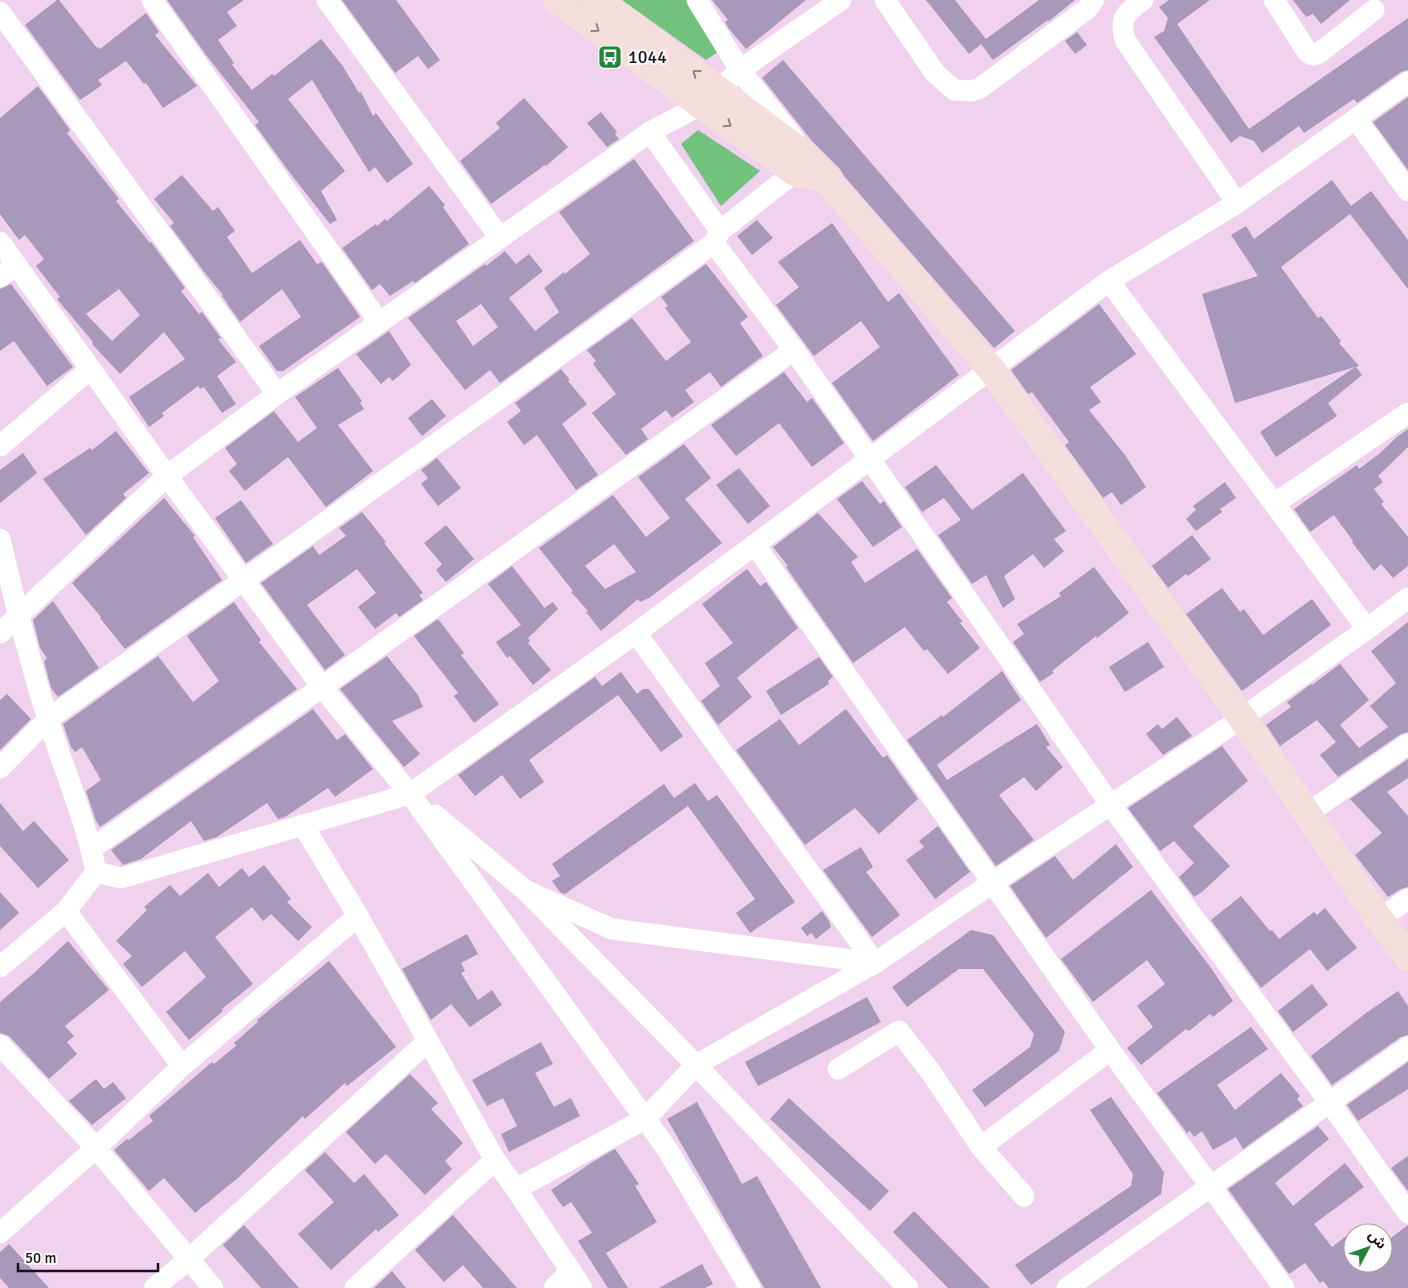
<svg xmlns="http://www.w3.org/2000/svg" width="1408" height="1288" font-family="Signika,'Noto Sans Arabic',sans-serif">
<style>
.green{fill:#72c17c}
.building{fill:#a898ba;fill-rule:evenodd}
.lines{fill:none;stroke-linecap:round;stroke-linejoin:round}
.street{stroke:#fff;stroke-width:21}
.secondary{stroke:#f5dfdc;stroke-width:28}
.oneway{stroke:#928285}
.labels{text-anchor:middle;stroke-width:4;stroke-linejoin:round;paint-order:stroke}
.poi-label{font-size:18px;fill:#1a101a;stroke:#fdfdfd;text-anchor:start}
</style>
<rect width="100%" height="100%" fill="#f0d1ee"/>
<g class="green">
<path d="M622,0h74l31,46 -21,14z"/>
<path d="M698,130l62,41 -39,35 -40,-62z"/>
</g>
<g class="building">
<path d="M57,0h2l38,48 1,-1 2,2 46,-36 13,19 -4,3 42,51 -34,22 -17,-25 -2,1 -18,-23 -28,19 4,5 -22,15 -55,-75z"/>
<path d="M167,0h77l-17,12 10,14 -19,14 16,23 -2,2 20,25 20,-16 2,2 47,-37 21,26 17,28 2,-1 12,24 3,-3 37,51 -26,19 -12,-16 -6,5 -57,-92 -24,19 57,72 -24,20 16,29 -7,4 -40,-51 -35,-48 4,-3 -53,-67z"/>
<path d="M342,0h54l44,60 -12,9 -10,-13 -23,17z"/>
<path d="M712,0h94l-60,49 -17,-20 -4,-7 3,-2z"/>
<path d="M926,0h29l31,39 53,-39h36l-26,21 -1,-1 -55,40 -12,-16 -12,10z"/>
<path d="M1169,0h41l-33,24 72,105 159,-111v52l-7,2 -44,31 -3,-4 -50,34 -5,-7 -37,27 -8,-12 -14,-5 -9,7 -77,-106 10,-6 4,-13 -9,-11z"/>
<path d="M1293,0h57l-29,24 -8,-10 -7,3z"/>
<path d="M1077,32l10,13 -12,9 -10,-13z"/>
<path d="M783,60l232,271 -21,17 -150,-172 -4,-7 -28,-28 -50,-63z"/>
<path d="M38,86l32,44 -3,3 52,66 -3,2 34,42 1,-1 34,46 -4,3 18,23 3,-2 19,26 -3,1 18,23 -19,14 19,28 -14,9 -18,-26 -4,2 -2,-3 -36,27 2,3 -15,11 -20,-30 56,-38 -21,-27 -44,42 -28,-30 1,-2 -36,-43 3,-2 -24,-31 8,-7 -19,-24 -6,5 -19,-26v-96zM119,289l21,26 -28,26 -26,-27z"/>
<path d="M1408,97v73l-35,-48z"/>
<path d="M524,98l44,49 -22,19 -1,-1 -54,39 -31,-43 40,-33 -4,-5z"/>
<path d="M601,112l16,20 -2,2 4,5 -12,8 -20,-24z"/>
<path d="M634,159l60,82 -194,142 -10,-13 -25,20 -57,-72 77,-54 1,2 19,-15 11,13 13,-10 14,17 -34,27 26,33 24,-19 -15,-24 20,-16 1,2 25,-20 -31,-42zM481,304l17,23 -25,19 -17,-25z"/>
<path d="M182,175l31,36 5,-4 17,24 -8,6 25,36 48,-33 17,24 5,-2 38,55 -77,54h-6l-18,-25 42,-29 -19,-28 -42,33 -18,-26 1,-1 -18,-22 -35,-47 4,-3 -20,-24z"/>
<path d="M1332,180l19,26 20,-15 37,49v49l-58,-75 -69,53 37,51 3,-2 20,25 -2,2 20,23 -3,1 6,8 -34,28 9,13 -61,41 -16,-25 95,-65 -120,36 -33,-109 56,-18 -27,-41 15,-9 8,13z"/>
<path d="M429,186l16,19 -2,2 26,37 -54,39 -2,-2 -23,15 -10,-12 -8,6 -30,-42 34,-24 1,2 8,-7 2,2z"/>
<path d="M757,220l16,18 -21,17 -15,-19z"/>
<path d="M832,223l56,79 11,-9 60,82 -86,66 -41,-58 48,-36 -19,-26 -47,35 -38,-51 23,-18 -21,-25z"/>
<path d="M706,264l42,53 -8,6 23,33 -42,31 -11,-15 -25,18 9,12 -22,16 -6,-8 -25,19 7,10 -22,16 -34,-42 24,-19 -23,-30 3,-3 -9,-11 45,-32 34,43 25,-19 -26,-34 3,-2 -7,-9z"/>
<path d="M11,284l62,83 -26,19 -33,-45 -14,10v-62z"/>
<path d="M1099,304l37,50 -46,33 11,15 -12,8 36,45 21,32 -25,18 -9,-13 -9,6 -38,-53 4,-3 -37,-50 -4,2 -17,-24z"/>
<path d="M389,331l22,34 -18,16 -4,-4 -8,7 -25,-30z"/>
<path d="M338,368l24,33 -2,2 4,6 -26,16 35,46 -47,36 -38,-50 -43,34 -16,-20 8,-7 -12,-16 49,-37 24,31 19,-14 -22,-31z"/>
<path d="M561,369l9,11 -2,1 19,23 -25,20 36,51 -22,15 -39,-55 -13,10 -17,-23 14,-11 -6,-8z"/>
<path d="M784,372l23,30 5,-4 32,45 -32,24 -33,-44 -43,33 -25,-31z"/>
<path d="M432,399l14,17 -24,20 -14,-18z"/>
<path d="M1408,429v18l-30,29 5,6 -9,7 10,13 -3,2 27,33v29l-15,12 -12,-14 -7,7 -22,-29 1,-1 -19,-26 -24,17 -16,-23 63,-44 2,4 20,-15 18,-17z"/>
<path d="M116,431l33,42 -26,21 3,4 -40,37 -43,-56 47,-31 2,2z"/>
<path d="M684,444l27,34 -26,21 37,44 -73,55 -9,4 -2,-3 -37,32 -15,-19 2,-1 -17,-19 2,-1 -34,-43 74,-53 33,42 24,-19 -32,-41zM614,544l22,28 -31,17 -20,-23z"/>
<path d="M23,453l14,20 -37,30v-33z"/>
<path d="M437,458l24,30 -23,18 -17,-22 7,-6 -7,-8z"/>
<path d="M936,465l36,45 51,-37 43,58 -12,8 10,12 -20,17 -11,-14 -29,22 11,23 -12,9 -17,-33 -14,9 -34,-49 23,-15 -17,-22 -22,14 -17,-25z"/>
<path d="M739,468l31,38 -22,18 -32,-39z"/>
<path d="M862,481l18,23 4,-3 18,26 -29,20 -36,-48z"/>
<path d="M1225,482l11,16 -16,11 2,3 -26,19 -10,-12 10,-9 -3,-4z"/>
<path d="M164,498l31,38 -2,1 29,43 -97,69 -25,-31 1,-1 -29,-34z"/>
<path d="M241,500l32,44 -27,19 -31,-45z"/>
<path d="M362,512l24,30 -2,1 39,50 -4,2 4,5 -24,17 -3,-4 -21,16 -17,-22 18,-14 -19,-24 -50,36 38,50 -20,15 -64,-87 52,-37 6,9 27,-19 -7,-8z"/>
<path d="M818,513l40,44 -7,5 14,21 52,-34 35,49 -5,4 15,19 -2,2 20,25 -32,26 -21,-25 -3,2 -19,-24 -52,36 -67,-96 2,-1 -15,-19z"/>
<path d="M446,525l28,34 -28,23 -10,-12 6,-6 -18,-21z"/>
<path d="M1192,535l19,24 -23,17 -2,-2 -18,14 -16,-22z"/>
<path d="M512,566l32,41 -1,2 10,-7 5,7 -30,29 2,3 -2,2 23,27 -18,15 -23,-29 -3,2 -11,-16 25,-17 -33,-41z"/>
<path d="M1094,567l35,46 -32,25 -1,-2 -44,35 2,2 -14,9 -27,-40 11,-8 -7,-10 44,-28 -2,-3z"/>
<path d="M747,569l13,17 6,-4 32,46 -61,50 15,19 -34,28 -17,-24 19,-15 -15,-23 28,-20 -31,-39z"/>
<path d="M1222,588l18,24 4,-3 19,26 49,-36 19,26 -89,66 -56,-77z"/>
<path d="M53,601l46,67 -41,29 -7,-9 -7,-27 3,-3 -7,-10 -7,-28z"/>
<path d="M234,602l27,38 -2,2 38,47 -197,138 -4,-6 -10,-30 15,-11 -19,-33 -7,5 -4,-5 -8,-23 95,-68 35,46 26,-21 -32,-45z"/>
<path d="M438,619l26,34 -3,2 38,49 -25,19 -20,-27 4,-3 -44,-57z"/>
<path d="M1408,622v110l-7,2 -63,43 -18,-22 16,-13 -19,-22 -37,26 -14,-21 25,-18 -4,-5 24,-18 1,1 28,-21 29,36 -29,25 19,23 29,-21 -18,-21 26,-23 -25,-32z"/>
<path d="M1148,642l16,25 -39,25 -16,-25z"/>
<path d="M387,656l31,39 5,12 -31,14 28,33 -16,13 -64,-78z"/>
<path d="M819,657l14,20 -5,4 1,3 -48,31 -15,-24z"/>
<path d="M1002,671l19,29 -84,65 10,15 90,-56 13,21 -4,2 17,20 -27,24 -12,-14 -25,18 35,45 -38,26 -89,-126 35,-25 1,2z"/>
<path d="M621,672l16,22 6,-5h6l34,47 -22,16 -43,-57 -89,65 15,22 -24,17 -18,-24 -27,21 -17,-21 137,-98 7,9z"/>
<path d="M7,694l24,25 -31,31v-50z"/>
<path d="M313,709l24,31 8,-6 28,35 -38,28 -7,-9 -43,29 -7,2 -11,-16 -50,34 -13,4 -13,-20 -50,38 -18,6 -12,-15z"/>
<path d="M846,709l37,49 4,-3 31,44 -39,35 -24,-26 -50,37 -69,-95 44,-31 19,26z"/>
<path d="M1177,717l15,19 -29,19 -17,-21 12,-10 4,5z"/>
<path d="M1222,746l26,35 -55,45 37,40 -28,26 -8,5 -15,-20 15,-14 -20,-22 -14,10 -32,-43z"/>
<path d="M1408,759v19l-21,14 21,24v71l-7,2 -13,8 -33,-42 27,-22 -32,-34z"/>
<path d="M695,783l13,18 9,-6 78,107 -45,31 -14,-20 19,-14 -67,-93 -123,88 -5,-2 -8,-11 8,-5 -8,-12 112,-80 10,14z"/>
<path d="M0,803l23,28 11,-10 35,39 -31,28 -38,-42z"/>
<path d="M938,826l32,46 -35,27 -29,-39 18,-13 -5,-6z"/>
<path d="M1116,844l17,23 -87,71 -36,-52 45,-30 18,24z"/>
<path d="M861,847l12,20 -7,5 34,43 -28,22 -49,-67z"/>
<path d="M264,865l27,34 -4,3 25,25 -14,14 -27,-27 -8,7 -11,-14 -37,30 38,47 -31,25 1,2 -34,29 -23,-28 40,-35 -21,-26 -43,36 -19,-23 9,-8 -16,-15 31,-31 -3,-3 26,-22 10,11 28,-23 11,14 23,-19 7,9z"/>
<path d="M1151,890l60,78 22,33 -20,16 -3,-3 -21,17 -3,-2 -45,36 -14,-17 26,-21 -16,-21 28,-22 -18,-24 -54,42 -32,-43z"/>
<path d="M0,892l19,21 -19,17z"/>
<path d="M1241,896l29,35 2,-1 7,9 35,-27 3,3 8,-7 32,40 -30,23 -17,-22 -49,39 -50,-68z"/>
<path d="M822,911l7,10 2,6 -15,12 -5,-6 -4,3 -6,-8z"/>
<path d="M971,930l22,5 72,97 -6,19 -74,56 -13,-17 58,-43 4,-13 -51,-65h-24l-52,38 -15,-20z"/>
<path d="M467,934l11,20 -17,9 4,8 -4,2 17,27 14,-10 10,15 -32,22 -19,-23 -20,16 -29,-51z"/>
<path d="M68,941l41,49 -44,36 9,10 -7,6 10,12 -28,25 -40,-43 -9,-3v-31l34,-29z"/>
<path d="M329,961l67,86 -49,39 -2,-3 -40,36 -2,-3 -64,61 -44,36 -31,-35 -15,13 -35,-41 13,-11 2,1 24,-19 -4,-5 63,-54 2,2 22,-18 -2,-3 24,-21 -1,-2z"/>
<path d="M1312,984l16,21 -35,27 -15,-21z"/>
<path d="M1398,991l10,15v29l-7,2 -69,48 -21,-29 55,-43z"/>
<path d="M867,997l14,25 -123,64 -13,-24z"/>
<path d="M1251,1027l17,22 -51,36 18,25 46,-37 19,23 -3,3 6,7 -60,43 -7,-12 -23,13 -11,-19 -8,6 -4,-6 -3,2 -30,-40z"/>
<path d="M541,1042l12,22 -18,9 19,34 17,-9 9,18 -71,36 -8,-18 16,-8 -14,-28 -16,8 -15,-26z"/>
<path d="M1408,1062v27l-50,32 -11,-16z"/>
<path d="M410,1074l28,29 -7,6 32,34 -18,18 7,8 -27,26 -39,-41 -11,10 -29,-32z"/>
<path d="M96,1079l8,10 9,-7 13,16 -34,27 -23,-24z"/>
<path d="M1111,1097l53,75 -3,22 -130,91 -16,-20 116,-79 2,-12 -43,-64z"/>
<path d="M789,1098l100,93 -19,20 -100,-92z"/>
<path d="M697,1102l45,82 15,-8 64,112h-57l-97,-169z"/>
<path d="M1318,1126l11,13 -54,44 18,23 52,-43 19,24 -50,37 18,23 21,-16v32h30v-19l25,-19v63h-79l-6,-7 -3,2 -15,-20 -16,11 -61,-85z"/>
<path d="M615,1149l24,35 -4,2 22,36 -51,31 22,35h-20l-30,-47 14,-8 -21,-31 -8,5 -12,-17 43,-29z"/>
<path d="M325,1152l29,31 10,-9 35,41 -21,17 -2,-3 -45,41 -33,-36 36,-32 -29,-32z"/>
<path d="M1408,1156v35l-17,-23z"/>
<path d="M914,1211l76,77h-42l-55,-56z"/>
<path d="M453,1215l64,73h-34l-20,-23 -19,17 -29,-32z"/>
<path d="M244,1225l55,63h-38l-38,-43z"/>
<path d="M9,1244l40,44h-40l-9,-10v-26z"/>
<path d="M702,1264l11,20 -8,4h-46z"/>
<path d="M392,1271l14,17h-32z"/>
</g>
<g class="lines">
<g class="street">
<path d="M152,0l227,322"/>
<path d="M697,0l43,70 54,69"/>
<path d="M885,0l50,73 19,17 17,1 9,-3 107,-79 7,-9"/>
<path d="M1143,0c-18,13 -24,19 -18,40l112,163"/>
<path d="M1274,0l34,53 5,2 6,-2 55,-43"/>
<path d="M0,12l277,382"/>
<path d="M1356,119l52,72"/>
<path d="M650,132l70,99 -6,12 80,107 316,454 220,299 78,110"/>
<path d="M720,231l75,-59"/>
<path d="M500,238l150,-106 51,-27 39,-35 101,-70"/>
<path d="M0,242l167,234 110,-82 223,-156 -173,-238"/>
<path d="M0,277l16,-12"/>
<path d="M1109,281l258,348"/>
<path d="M0,446l90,-77"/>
<path d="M1274,504l134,-91"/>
<path d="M0,539c14,60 29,121 48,180 16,51 38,101 48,153l25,6 289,-84"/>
<path d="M755,545l355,505 101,137 73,101"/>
<path d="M0,633l167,-157 155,211 88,107 226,-161 473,-352 128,-78 171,-121"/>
<path d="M636,633l239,330 117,-80 250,-165 125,-89 41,-31"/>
<path d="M0,768l48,-49 437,-310 229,-166"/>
<path d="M410,794l257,355 83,139"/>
<path d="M1308,813l100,-69"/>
<path d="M435,815l90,75 87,39 263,34"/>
<path d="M303,825l55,91 137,244 21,29 66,99"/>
<path d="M91,849l231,-162 472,-337"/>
<path d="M525,890l171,175 212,223"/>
<path d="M66,911l116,155"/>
<path d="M1379,919l29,-20"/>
<path d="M0,967l66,-56 30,-39"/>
<path d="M0,1045l96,103 117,140"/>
<path d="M838,1069l61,-38 31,40 51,76 129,-97"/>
<path d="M981,1147l43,49"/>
<path d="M516,1189l129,-70 51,-54 179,-102"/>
<path d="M0,1233l96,-85 86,-82 176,-150"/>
<path d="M154,1288l35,-29 239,-218"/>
<path d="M355,1288l140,-128"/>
<path d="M554,1288l17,-17"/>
<path d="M1067,1288l341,-241"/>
</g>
<g class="secondary">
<path d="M557,0l144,105 94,67 34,8"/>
<path d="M598,0l208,156 185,213 251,349 137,201 29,38"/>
</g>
</g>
<defs><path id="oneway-chevron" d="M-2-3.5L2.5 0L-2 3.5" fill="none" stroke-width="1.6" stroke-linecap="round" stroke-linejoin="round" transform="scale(1.25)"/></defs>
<g class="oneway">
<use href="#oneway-chevron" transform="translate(596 29) rotate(36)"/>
<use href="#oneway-chevron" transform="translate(696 73) rotate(-143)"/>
<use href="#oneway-chevron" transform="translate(728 124) rotate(35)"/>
</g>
<defs>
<g id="bus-square" transform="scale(1.25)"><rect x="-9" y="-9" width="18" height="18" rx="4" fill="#218438" stroke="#fdfdfd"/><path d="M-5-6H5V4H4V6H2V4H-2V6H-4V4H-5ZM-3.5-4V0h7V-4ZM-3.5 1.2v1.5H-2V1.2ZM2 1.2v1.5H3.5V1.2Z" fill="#fff"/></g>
</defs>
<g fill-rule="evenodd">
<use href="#bus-square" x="610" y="57"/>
</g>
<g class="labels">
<g class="poi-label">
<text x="628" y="63">1044</text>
</g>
</g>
<g transform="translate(1368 1248) rotate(49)"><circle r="24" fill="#fdfdfd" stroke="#a29ea2"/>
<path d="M0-4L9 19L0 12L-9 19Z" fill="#218438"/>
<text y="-8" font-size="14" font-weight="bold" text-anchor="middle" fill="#1a101a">ش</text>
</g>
<path d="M18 1263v8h140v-8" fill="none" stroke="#1a101a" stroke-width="2.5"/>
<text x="25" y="1263" font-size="15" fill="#1a101a" stroke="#fdfdfd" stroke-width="4" paint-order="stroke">50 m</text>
</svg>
